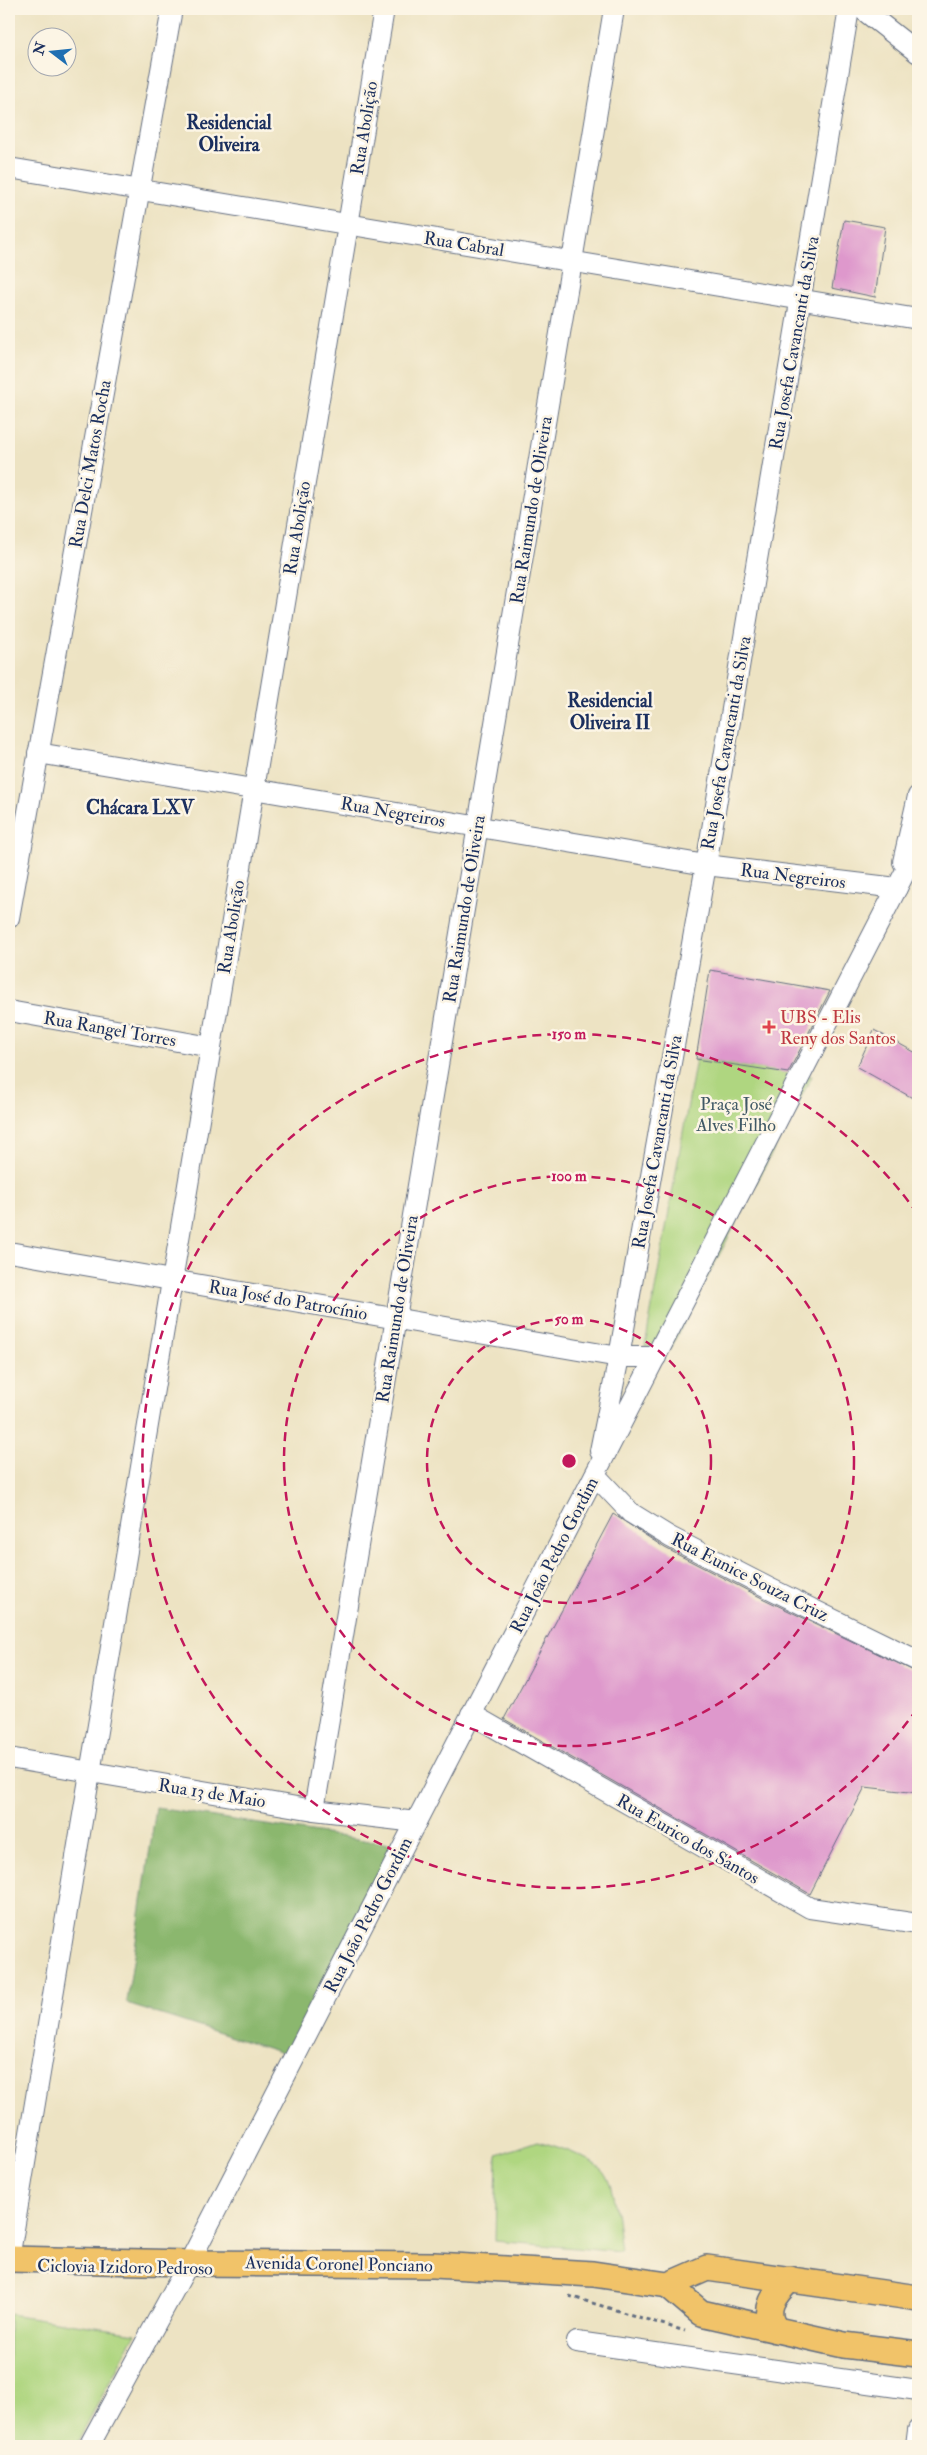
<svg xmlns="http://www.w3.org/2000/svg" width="927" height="2455" font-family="'IM FELL Double Pica',serif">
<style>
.green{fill:#afd680;stroke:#65826f}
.forest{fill:#8bb76e;stroke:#537366}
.building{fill:#de98cc}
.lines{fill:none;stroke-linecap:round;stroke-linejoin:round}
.minor-casing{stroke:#646e81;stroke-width:22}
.major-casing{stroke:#646e81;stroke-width:28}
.path{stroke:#646e81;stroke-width:3;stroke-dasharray:4 4;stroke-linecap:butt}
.minor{stroke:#fff;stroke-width:20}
.major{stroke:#f1c369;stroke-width:25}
.ring{fill:none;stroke:#c2185b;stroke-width:2.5;stroke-dasharray:9 6}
.health-dot{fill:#e0444e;stroke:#fcf5e5;stroke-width:2}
.labels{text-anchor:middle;stroke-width:5;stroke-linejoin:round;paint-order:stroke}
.street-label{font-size:18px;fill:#1b2f5e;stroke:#fcf5e5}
.health-label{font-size:18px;fill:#be3a42;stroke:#fcf5e5;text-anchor:start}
.park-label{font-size:18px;fill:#405966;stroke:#fcf5e5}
.neighbourhood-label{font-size:19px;font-weight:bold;fill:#1b2f5e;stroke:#fcf5e5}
.centre{fill:#c2185b;stroke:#fcf5e5;stroke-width:2.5}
.ring-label{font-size:15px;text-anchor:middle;font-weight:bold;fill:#c2185b;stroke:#fcf5e5;stroke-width:5;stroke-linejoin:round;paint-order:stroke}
</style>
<rect width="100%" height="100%" fill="#fcf5e5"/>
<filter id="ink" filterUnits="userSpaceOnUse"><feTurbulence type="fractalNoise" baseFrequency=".02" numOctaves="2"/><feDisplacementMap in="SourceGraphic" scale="10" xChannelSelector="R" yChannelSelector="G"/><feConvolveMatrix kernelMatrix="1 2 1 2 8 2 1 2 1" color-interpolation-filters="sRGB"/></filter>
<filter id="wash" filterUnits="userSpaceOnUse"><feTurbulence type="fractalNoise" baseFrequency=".0096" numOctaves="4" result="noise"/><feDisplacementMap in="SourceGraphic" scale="20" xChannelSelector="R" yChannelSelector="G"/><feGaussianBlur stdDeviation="1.12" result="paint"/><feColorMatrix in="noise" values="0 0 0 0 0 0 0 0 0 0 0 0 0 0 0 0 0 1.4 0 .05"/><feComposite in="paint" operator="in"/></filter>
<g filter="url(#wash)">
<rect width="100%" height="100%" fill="#ede3c3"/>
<g class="green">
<path d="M696,1059l116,17 -143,276 -24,-6z"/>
<path d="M537,2141c20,5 49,15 64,28 15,14 17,63 20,83l-126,-11 2,-86z"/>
<path d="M9,2314l127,19 -61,113h-66z"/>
</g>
<path class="forest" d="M156,1808l240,37 -101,212 -165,-52 -3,-4z"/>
<g id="blocks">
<g class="building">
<path d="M844,220l41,7 -10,70 -43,-9z"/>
<path d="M710,970l120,21 -42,82 -92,-14z"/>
<path d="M874,1030l44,24v47l-61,-34z"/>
<path d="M613,1514l52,34 99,51 154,74v120l-53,-6 -55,107 -306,-175z"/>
</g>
</g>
</g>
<g filter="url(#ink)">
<use href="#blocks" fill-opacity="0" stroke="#646e81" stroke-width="1"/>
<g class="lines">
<g class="minor-casing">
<g id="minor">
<path d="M862,9l56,44"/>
<path d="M9,168l909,151"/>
<path d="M38,753l668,112 191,23"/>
<path d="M903,862l15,-66"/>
<path d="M9,918l163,-909"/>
<path d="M9,1011l202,36"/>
<path d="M9,1252l610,105h37"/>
<path d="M600,1451l19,-94 87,-492 143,-856"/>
<path d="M595,1475l36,38 39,24 99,51 149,73"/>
<path d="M471,1714l339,194 108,16"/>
<path d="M9,1758l305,52 102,12"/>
<path d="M314,1810l300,-1801"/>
<path d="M9,2259l375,-2250"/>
<path d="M577,2342l341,48"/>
<path d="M89,2446l103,-189 726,-1410"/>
<path d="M916,2446l2,-16"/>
</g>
</g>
<g class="major-casing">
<g id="major">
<path d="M9,2259l180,4 245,2 159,9 75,11 39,-17 211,30"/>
<path d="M668,2285l33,28 143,32 74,9"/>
<path d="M776,2330c-15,-21 -1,-36 14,-51"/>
</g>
</g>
<path class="path" d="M569,2296l116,35"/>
<use href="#minor" class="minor"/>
<use href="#major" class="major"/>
</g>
</g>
<g class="ring">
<circle cx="569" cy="1461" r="142"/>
<circle cx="569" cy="1461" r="285"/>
<path d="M917 1709A427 427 0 1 1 917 1213"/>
</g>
<path class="health-dot" d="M766.5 1019.5h5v5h5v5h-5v5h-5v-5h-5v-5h5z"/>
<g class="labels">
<g class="street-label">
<text transform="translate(364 128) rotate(-81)" y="6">Rua Abolição</text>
<text transform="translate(464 244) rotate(9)" y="6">Rua Cabral</text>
<text transform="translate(794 343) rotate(-80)" y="6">Rua Josefa Cavancanti da Silva</text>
<text transform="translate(90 464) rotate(-80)" y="6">Rua Delci Matos Rocha</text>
<text transform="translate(531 510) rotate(-81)" y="6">Rua Raimundo de Oliveira</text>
<text transform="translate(297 528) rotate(-81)" y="6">Rua Abolição</text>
<text transform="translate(726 743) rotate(-80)" y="6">Rua Josefa Cavancanti da Silva</text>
<text transform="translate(393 812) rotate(10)" y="6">Rua Negreiros</text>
<text transform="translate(793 876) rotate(7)" y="6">Rua Negreiros</text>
<text transform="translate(464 909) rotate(-81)" y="6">Rua Raimundo de Oliveira</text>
<text transform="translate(231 927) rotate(-81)" y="6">Rua Abolição</text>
<text transform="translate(110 1029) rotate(10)" y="6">Rua Rangel Torres</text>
<text transform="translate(657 1142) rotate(-80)" y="6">Rua Josefa Cavancanti da Silva</text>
<text transform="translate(288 1300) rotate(10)" y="6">Rua José do Patrocínio</text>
<text transform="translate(397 1309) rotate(-81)" y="6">Rua Raimundo de Oliveira</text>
<text transform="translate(554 1555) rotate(-63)" y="6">Rua João Pedro Gordim</text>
<text transform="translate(750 1577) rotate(27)" y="6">Rua Eunice Souza Cruz</text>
<text transform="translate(212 1793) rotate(9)" y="6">Rua 13 de Maio</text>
<text transform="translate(688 1839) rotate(30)" y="6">Rua Eurico dos Santos</text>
<text transform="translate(368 1915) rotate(-63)" y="6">Rua João Pedro Gordim</text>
<text transform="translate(339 2264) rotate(1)" y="6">Avenida Coronel Ponciano</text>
<text transform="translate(125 2267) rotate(1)" y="6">Ciclovia Izidoro Pedroso</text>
</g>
<g class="health-label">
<text x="780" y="1023">UBS - Elis<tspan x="780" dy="21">Reny dos Santos</tspan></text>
</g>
<g class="park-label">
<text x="736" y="1110">Praça José<tspan x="736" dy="21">Alves Filho</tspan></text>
</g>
<g class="neighbourhood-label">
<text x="229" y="129">Residencial<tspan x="229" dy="22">Oliveira</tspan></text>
<text x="610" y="707">Residencial<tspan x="610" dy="22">Oliveira II</tspan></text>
<text x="140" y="814">Chácara LXV</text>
</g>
</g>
<circle cx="569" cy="1461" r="8" class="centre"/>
<g class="ring-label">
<text x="569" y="1039">150 m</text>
<text x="569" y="1181">100 m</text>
<text x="569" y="1324">50 m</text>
</g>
<rect width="927" height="2455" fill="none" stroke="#fcf5e5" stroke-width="30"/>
<g transform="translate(52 52) rotate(286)"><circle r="24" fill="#fcf5e5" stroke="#a2a6af"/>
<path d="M0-4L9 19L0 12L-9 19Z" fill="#1f6fb2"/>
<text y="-8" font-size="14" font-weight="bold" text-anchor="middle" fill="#1b2f5e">N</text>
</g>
</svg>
